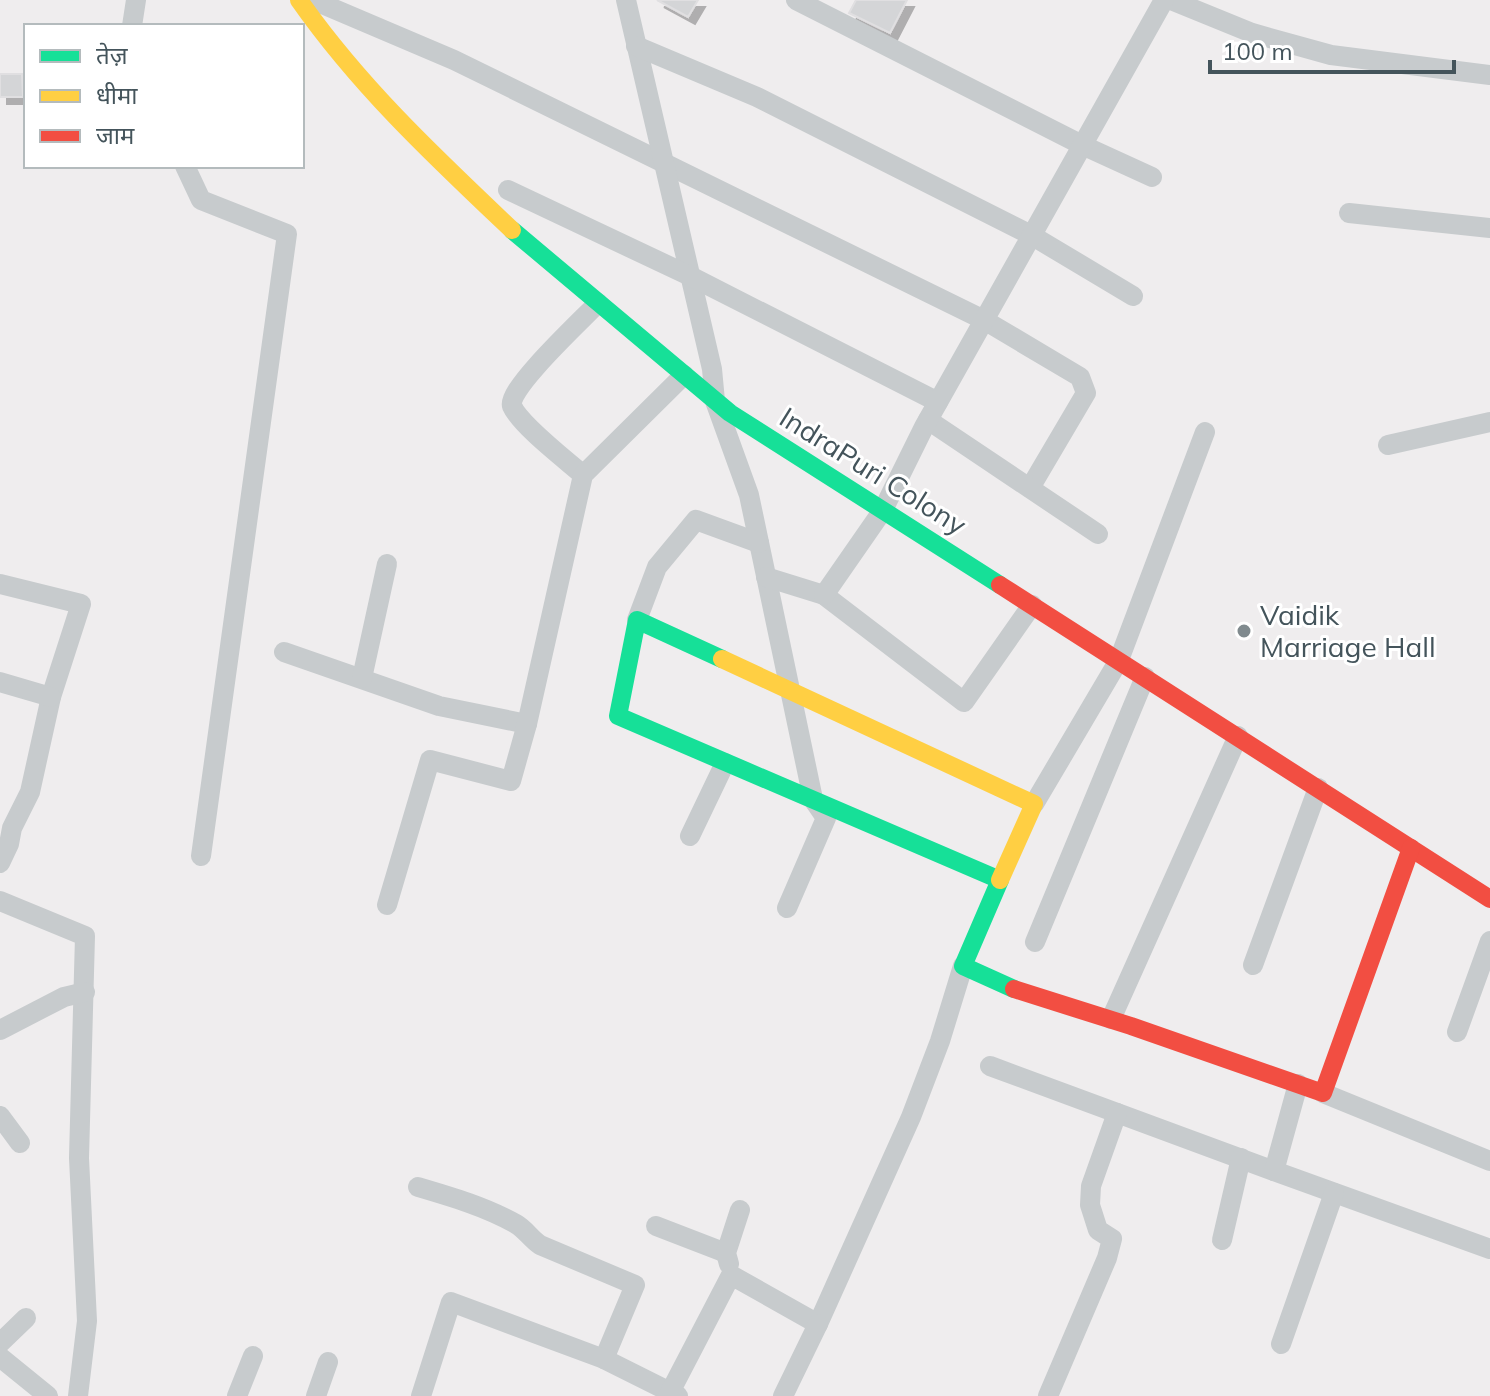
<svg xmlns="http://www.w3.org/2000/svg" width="1490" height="1396" font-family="Mulish,'Noto Sans Devanagari',sans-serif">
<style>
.building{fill:#d4d5d7;stroke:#e0dfe1;stroke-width:2;filter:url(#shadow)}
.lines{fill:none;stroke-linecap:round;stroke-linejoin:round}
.street{stroke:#c7cbcd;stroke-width:20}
.fast{stroke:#16e098;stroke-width:18}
.slow{stroke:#ffcf43;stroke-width:18}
.jam{stroke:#f24e42;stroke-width:18}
.poi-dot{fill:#808a8e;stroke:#fff;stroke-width:3}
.labels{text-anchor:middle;stroke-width:6;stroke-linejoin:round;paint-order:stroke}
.street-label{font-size:28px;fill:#44545b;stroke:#fff}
.poi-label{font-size:28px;fill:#44545b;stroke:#fff;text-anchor:start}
</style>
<defs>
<filter id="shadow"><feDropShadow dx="7" dy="7" stdDeviation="0" flood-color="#0004"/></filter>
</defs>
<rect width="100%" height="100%" fill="#efedee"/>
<g class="building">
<path d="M657,0h41l-10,17z"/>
<path d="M856,0h51l-17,33 -41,-20z"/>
<path d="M0,74h22l1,23h-23z"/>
</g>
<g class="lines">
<g class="street">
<path d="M313,0l141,60 530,260 96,57 6,16 -56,95"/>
<path d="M626,0l86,369 3,32 34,94 64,304 13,19 -39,90"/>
<path d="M796,0l286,145 70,32"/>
<path d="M1171,0l81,33 79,22 159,20"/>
<path d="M132,26l4,-26"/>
<path d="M636,46l121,51 274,138 102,61"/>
<path d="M185,166l16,34 86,34 -86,622"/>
<path d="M508,190l182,86 248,126"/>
<path d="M1349,213l141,15"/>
<path d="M928,420l170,114"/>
<path d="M1388,445l102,-23"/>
<path d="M583,475c-17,-15 -63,-50 -71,-69 -6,-16 72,-88 86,-103"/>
<path d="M766,577l58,18 140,107 68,-97"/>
<path d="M0,584l81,20 -30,93 -21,95 -18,36 -3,16 -9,19"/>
<path d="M824,595l59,-85 41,-83 240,-427"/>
<path d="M637,620l20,-53 39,-47 63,23"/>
<path d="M284,652l155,54 88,18"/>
<path d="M362,678l25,-114"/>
<path d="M0,682l51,15"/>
<path d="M1034,804l85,-144 86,-228"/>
<path d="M690,836l35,-73"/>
<path d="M0,901l85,35 -6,222 8,163 -9,75"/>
<path d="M387,905l43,-145 81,21 16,-57 56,-249 101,-100"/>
<path d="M1035,942l110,-265"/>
<path d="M1253,965l65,-177"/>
<path d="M1111,1019l127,-283"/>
<path d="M0,1030l64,-33 21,-5"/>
<path d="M1457,1032l33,-91"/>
<path d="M990,1066l284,105"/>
<path d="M1298,1084l-24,87 216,78"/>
<path d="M1323,1093l167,68"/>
<path d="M0,1116l20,27"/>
<path d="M418,1187c34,10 68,20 98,37 9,5 15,15 24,21l95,40 -31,74"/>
<path d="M656,1226l70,27"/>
<path d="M1222,1240l19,-82"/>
<path d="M729,1264l-3,-11 14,-43"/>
<path d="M0,1343l26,-25"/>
<path d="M1281,1344l53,-151"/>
<path d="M0,1357l48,39"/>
<path d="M237,1396l16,-40"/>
<path d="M316,1396l12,-34"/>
<path d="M421,1396l30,-94 153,57 74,37"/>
<path d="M668,1396l63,-121 87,49 93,-207 29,-76 23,-75"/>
<path d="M783,1396l35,-72"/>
<path d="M1048,1396l59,-138 5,-19 -14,-9 -8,-25 1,-19 26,-73"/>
</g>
<g class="fast">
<path d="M512,230l218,183 270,172"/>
<path d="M722,659l-85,-39 -19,96 382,164 -37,86 51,23"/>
</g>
<g class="slow">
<path d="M299,0c61,87 136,157 213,230"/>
<path d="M722,659l312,145 -34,76"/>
</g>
<g class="jam">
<path d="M1000,585l490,314"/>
<path d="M1014,989l117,37 192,67 88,-245"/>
</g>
</g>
<circle class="poi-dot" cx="1244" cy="631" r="8"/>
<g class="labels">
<g class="street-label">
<text transform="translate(873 471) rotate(32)" y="10">IndraPuri Colony</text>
</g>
<g class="poi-label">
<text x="1260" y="625">Vaidik<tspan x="1260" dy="32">Marriage Hall</tspan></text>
</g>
</g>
<rect x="24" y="24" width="280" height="144" fill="#ffffff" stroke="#b4bbbd" stroke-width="2"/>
<rect x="40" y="50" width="40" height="12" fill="#16e098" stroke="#b4bbbd" stroke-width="2"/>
<text x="96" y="64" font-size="24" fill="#44545b">तेज़</text>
<rect x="40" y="90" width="40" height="12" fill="#ffcf43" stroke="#b4bbbd" stroke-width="2"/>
<text x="96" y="104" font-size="24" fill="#44545b">धीमा</text>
<rect x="40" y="130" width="40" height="12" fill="#f24e42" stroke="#b4bbbd" stroke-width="2"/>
<text x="96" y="144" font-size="24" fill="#44545b">जाम</text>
<path d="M1210 60v12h244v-12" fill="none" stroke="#44545b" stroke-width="4"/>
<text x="1222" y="60" font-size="24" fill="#44545b" stroke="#ffffff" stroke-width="6" paint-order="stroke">100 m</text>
</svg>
